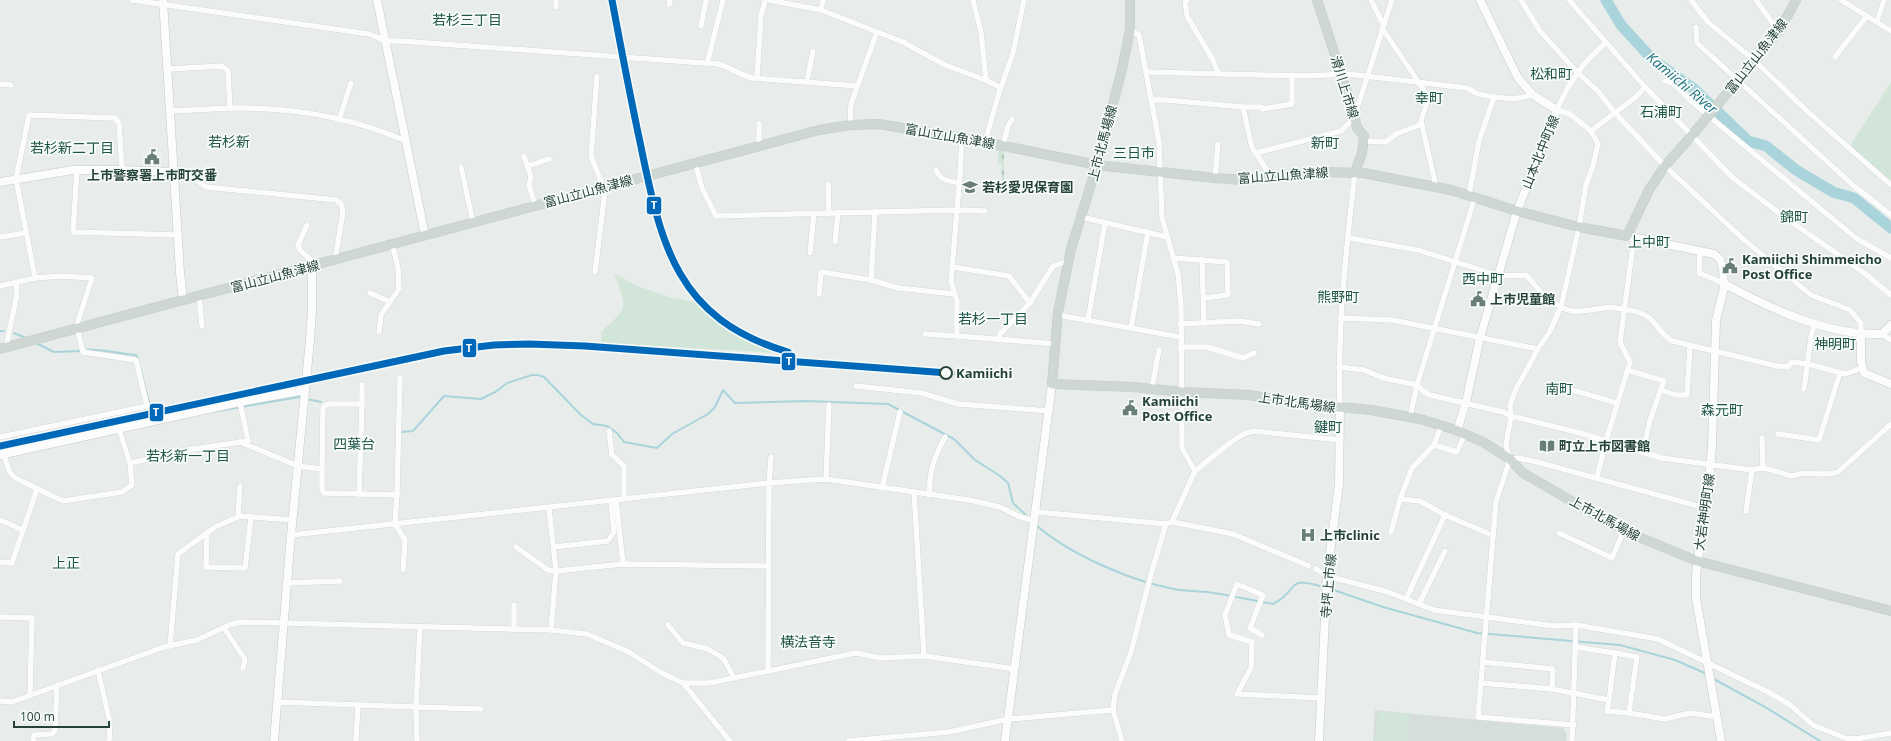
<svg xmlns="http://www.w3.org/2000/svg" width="1891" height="741" font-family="'Open Sans','Noto Sans JP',sans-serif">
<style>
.built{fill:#d6dedb}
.green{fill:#d1e6d8}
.cemetery{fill:url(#cemetery-stones)}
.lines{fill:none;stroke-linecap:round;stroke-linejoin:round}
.stream{stroke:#a9d4db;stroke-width:2}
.river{stroke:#a9d4db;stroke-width:11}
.street-casing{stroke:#c5cac8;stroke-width:6}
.secondary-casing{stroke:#c3cbc8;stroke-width:9}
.primary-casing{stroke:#c3ccc9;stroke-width:10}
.street{stroke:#fcfcfc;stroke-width:5.5}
.secondary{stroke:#fcfcfc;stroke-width:8}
.primary{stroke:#cfd7d5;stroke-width:9}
.rail-casing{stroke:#c9cdcc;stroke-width:3.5}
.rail{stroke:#f7fbf9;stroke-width:2;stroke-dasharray:6;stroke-linecap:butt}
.primary-bridge-casing{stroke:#c3ccc9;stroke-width:10;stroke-linecap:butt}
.primary-bridge{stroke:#cfd7d5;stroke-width:9}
.rail-1-casing{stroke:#f7fbf9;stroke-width:10}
.rail-1{stroke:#0068b9;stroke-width:7}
.stop-dot{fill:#f7fbf9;stroke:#24423a;stroke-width:2}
.labels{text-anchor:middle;stroke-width:3.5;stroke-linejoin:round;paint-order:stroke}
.street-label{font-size:13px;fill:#24423a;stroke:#f7fbf9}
.poi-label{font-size:13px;font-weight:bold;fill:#24423a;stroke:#f7fbf9;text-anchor:start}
.stop-label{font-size:13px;font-weight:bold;fill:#24423a;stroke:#f7fbf9;text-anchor:start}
.neighbourhood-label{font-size:14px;fill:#1f5548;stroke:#f7fbf9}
.water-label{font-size:14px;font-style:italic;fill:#1c6f80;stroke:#f7fbf9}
.line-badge{stroke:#f7fbf9;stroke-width:1.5}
.badge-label{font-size:11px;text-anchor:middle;font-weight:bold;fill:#fff}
</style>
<defs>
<pattern id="cemetery-stones" width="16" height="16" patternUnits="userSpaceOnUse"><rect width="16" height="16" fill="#d1e6d8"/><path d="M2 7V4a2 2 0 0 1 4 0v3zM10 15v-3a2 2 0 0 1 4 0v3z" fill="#b3c6ba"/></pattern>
</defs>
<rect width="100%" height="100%" fill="#e8edeb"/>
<path class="built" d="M1375,710l188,18 4,5 -1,8h-193z"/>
<g class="green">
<path d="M1891,82v99l-41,-35z"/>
<path d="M614,273l21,12 33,12 32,6 33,26 47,24 -179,-10v-11c29,-27 26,-22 13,-59z"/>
<path d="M1378,711l32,3 -2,27h-33z"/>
</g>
<path class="cemetery" d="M998,149l6,2v42l-13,-1v-6h11l-1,-22h-3z"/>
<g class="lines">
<g class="stream">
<path d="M0,331h4"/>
<path d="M14,333l12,5"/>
<path d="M36,343l18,9 27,-1"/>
<path d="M85,350c15,-2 35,4 51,5l2,4"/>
<path d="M140,367l13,52"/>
<path d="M307,399l14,3"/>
<path d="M212,412l87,-15 4,1"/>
<path d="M402,432l11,-1 31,-35 37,3 16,-8 10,-8 25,-8h6l6,2 37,38 12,9 14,2 10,7 7,9 33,6 15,-14 36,-20 7,-7 8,-17 12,13 70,-2 83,3 66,35 21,21 25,16 8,7 5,20 15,14"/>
<path d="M1035,524c33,30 96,57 139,65 11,2 22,2 33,3 22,3 44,8 66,12 28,-14 10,-29 51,-17"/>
<path d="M1328,588l55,19 94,26 143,12 55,15 32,14"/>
<path d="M1712,678l53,29 55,34"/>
</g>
<path class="river" d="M1606,0l15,25 32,35 41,29 54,52 18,5 30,24 37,22 21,6 37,30"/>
<g class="street-casing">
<g id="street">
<path d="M132,0l237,34 17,7h14l318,23c12,3 22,11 35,14l104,8"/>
<path d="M769,0l52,10 82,32 42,23 41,15 15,8"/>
<path d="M973,0l8,32 5,48"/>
<path d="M1187,0l-2,1 2,15 26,44 5,13"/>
<path d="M1371,0l12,24"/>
<path d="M1521,0l19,31 38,42 20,18 17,22 50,53 77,72 69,57 39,15 11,13v12"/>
<path d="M1569,0l76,87 88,91 46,35 85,60 27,22"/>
<path d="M1691,0l17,22 46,38 54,52 83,73"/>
<path d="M1756,0l22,31"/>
<path d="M1841,0l50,31"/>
<path d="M669,5l1,-5"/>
<path d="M556,7v-7"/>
<path d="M821,10l2,-10"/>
<path d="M1877,22l7,-22"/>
<path d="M701,26l5,-26"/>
<path d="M1696,27l1,16 157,143 37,29"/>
<path d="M1382,28l42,62 4,9 -7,22 15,65"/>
<path d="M1130,30l9,5 20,107 3,76 16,56 3,30 1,144 13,23"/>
<path d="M1835,57l32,-41"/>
<path d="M707,64l16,-64"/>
<path d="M168,69l54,-3 6,5 2,37 -60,3"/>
<path d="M1146,72l159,4 43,-2 119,14 11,6 16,3"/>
<path d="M757,78l4,-62 4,-16"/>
<path d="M807,81l6,-30"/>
<path d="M1665,81l9,3 18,18 165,137 34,19"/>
<path d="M0,84l11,1"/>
<path d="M1152,100h14l77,7"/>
<path d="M230,108c59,-1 121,9 176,33"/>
<path d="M339,120l12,-37"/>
<path d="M759,123v22"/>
<path d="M850,125l1,-21 26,-72"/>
<path d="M1591,131l-21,-17 -13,-4c11,-26 27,-50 49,-67"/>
<path d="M962,138l-2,36 -9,107 6,20v35l100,8"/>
<path d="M1364,141l22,1 10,-8 26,-10"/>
<path d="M985,142l14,-49 14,-40 11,-53"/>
<path d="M1003,146l5,-20 4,-7"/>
<path d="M1256,153l-4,-5 -9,-41h18l2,2 29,-5v-29"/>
<path d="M524,156l7,21 -2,8 6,20"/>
<path d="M695,162l7,26 14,28 242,-6 27,1"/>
<path d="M528,166l21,-7"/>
<path d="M461,167l12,55"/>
<path d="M77,170l-4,62 105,3"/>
<path d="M936,170c4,11 14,11 24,13"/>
<path d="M174,172l11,1 21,14 130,13 5,4 2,8 -8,48"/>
<path d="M1215,178l3,-34"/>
<path d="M1270,178l-2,-6 -12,-19 85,-22 13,-13 38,-118"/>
<path d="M828,184l1,29"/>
<path d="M1469,195l10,-54 15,-44 20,2 19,-4"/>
<path d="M1081,217l86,20"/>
<path d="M307,225l-9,20 2,5 11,10 1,6"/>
<path d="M0,237l26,-4"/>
<path d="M1349,238l69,12 66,21"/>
<path d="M835,242l3,-30"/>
<path d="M1700,251l-1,22 24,10"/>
<path d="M810,253l4,-40"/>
<path d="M1173,258l54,4 1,33 -24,3"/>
<path d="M1202,260l2,63"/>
<path d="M953,267l56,9 21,27 -30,31 -2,6"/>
<path d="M595,272l10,-81 -14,-35 6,-80"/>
<path d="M1488,272l10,4 28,-1c8,8 16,20 25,26 20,15 31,10 53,7 11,-1 29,2 39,6 13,5 17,21 29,27l105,25 11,1 4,-5 16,2 37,10 17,-6"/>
<path d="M35,278l-19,-99 13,-64 86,3 4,5 3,47"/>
<path d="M871,280l27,8 56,6"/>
<path d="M0,286l35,-8 26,-2 31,2 -14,43 -1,7 6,24 53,8 11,46 -147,31"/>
<path d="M370,293l20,9"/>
<path d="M819,294l2,-22 50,8 4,-68"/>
<path d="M199,296l3,30"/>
<path d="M1030,303l23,-37 16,-5"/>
<path d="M1058,315l122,22"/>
<path d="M1341,318l51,2 146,29"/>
<path d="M1088,320l17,-97"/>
<path d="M1180,324l59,-3 20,3"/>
<path d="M1131,328l17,-96"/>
<path d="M379,332l2,-17 18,-26 -1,-22 -6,-23"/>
<path d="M925,334l32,2"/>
<path d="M1882,334l9,6"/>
<path d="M6,347l11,-53 -1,-12"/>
<path d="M1180,347h27l36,11 11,-5"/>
<path d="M1339,367l25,3 19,8 34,7 6,6 7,4 73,17 8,4 69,17 82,25 90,12c16,-5 25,3 40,6 18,-7 29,2 46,-4l53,-48"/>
<path d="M1627,370l37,11 -14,39 -7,31"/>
<path d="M1548,383l69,20"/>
<path d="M856,386l65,7 37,11 92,7"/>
<path d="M1152,388l7,-38"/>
<path d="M1804,389l7,-53 4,-13"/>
<path d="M1661,390l14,5h12l3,-49"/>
<path d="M1340,408c-3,-79 6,-158 15,-236"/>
<path d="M1410,417l7,-32 58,-188"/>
<path d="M1441,426l-7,19 23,7 8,-18"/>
<path d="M609,431l3,24 12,11v33"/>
<path d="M1778,434l41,6 21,-67"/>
<path d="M1762,438l1,29"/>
<path d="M240,442l58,24 24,3 1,-62 5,-3h34v-19"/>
<path d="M4,454l5,17 6,7 48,23 59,-9 10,-7 -2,-22 -11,-34"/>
<path d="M1510,459l8,-1 19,4 168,46"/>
<path d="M130,463l63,-14 55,-8 -8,-39"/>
<path d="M322,469v21l2,3 73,2 -2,29 10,16 -2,30"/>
<path d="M1597,477l9,-36 24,-79 -10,-20 14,-104"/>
<path d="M826,479l3,-74"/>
<path d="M882,488l18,-76"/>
<path d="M914,492l10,164"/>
<path d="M359,494l3,-90"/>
<path d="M397,495l3,-118"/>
<path d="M929,495c1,-26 4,-35 16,-58"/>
<path d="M1400,499l12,-31 22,-23"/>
<path d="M616,500l7,64"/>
<path d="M549,508l7,63 -5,59"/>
<path d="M1746,511l6,-41"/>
<path d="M1037,512l129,12 6,-2 61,12 76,32"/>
<path d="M238,517l2,-31"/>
<path d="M0,520l23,10"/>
<path d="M1172,522l23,-51 36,-29 13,-8 9,-3 87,9"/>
<path d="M1391,532l9,-33 20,2 25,14"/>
<path d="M207,533l-1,34 39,1 6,-51"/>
<path d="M1559,533l53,25 12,-28"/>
<path d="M291,535l478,-52 57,-4 143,21 31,7 18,9 17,5"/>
<path d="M516,547l32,23 8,1 67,-7 144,2"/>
<path d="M554,547l54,-6 6,-9 -3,-31"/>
<path d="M0,562l12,1 25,-74"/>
<path d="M1316,569l11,7 61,16 46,18 120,16 22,-1 82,14 110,53 21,12 24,21 32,13 11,1 35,-6"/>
<path d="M287,583l53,-2"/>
<path d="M1406,599l39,-84 47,20"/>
<path d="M1419,604l26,-53"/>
<path d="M0,617l32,1 -2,77"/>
<path d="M668,625l15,18 25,6 16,10 10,19"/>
<path d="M224,628l21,31 -2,9"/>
<path d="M514,630v-25"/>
<path d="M1262,635l-12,-7 13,-33 -26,-11 -12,31 4,20 23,7 -1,26 -14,26 84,4"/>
<path d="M170,646l8,-92 37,-27 25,-11 53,4"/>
<path d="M98,670l12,53 -1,18"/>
<path d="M768,671l1,-188 2,-26"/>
<path d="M683,683l47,58"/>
<path d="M1481,683l71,6 1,-20 -70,-7"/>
<path d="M1552,689l57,11 6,-47 -40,-6"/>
<path d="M1609,700l-2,11 22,2 8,-56 -22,-4"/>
<path d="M0,701l12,1 152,-55 33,-7 32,-15 11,-3 311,8 36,4 42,18 31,20 23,11h26l147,-30 24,5 44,-2 91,13"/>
<path d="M277,702l139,5 4,-80"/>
<path d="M1629,713l36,6 25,-6 27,4"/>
<path d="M1574,725l-96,-8 18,-215 14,-43 -4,-14 5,-29 -1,-11 6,-16 22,-40 11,-16 12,-26 18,-80 7,-42 7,-19 5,-22 -7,-13 45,-34 9,-10"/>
<path d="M33,741l1,-6 18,-1 3,-4 2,-45"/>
<path d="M356,741l2,-36"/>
<path d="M417,741l-1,-34 65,2"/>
<path d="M848,741l101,-9 60,-13 104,-9"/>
<path d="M1122,741l-9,-31 2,-16 16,-42 20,-78 15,-50"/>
<path d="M1572,741l4,-116"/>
</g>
</g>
<g class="secondary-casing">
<g id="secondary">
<path d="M163,0l17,272 3,28"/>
<path d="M377,0l48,235"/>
<path d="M0,182l73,-12h49l52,2"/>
<path d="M1627,236l87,18 6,5 3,9 1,20 -8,32 -4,127 -5,56 -2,5 -9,66v24l25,143"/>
<path d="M1723,283c46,25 105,53 159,51l9,-9"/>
<path d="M1861,335v26l3,12 27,11"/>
<path d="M1457,431l9,-29 14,-64 37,-127 40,-101 -24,-15 -15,-17 -38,-78"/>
<path d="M0,455l240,-53 65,-12"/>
<path d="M274,741l17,-206 19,-195 2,-29v-45"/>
<path d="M1005,741l47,-357"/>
<path d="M1319,741l8,-165 12,-92 1,-76"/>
</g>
</g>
<g class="primary-casing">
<g id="primary">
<path d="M1130,0v30l-8,39 -25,96 -26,84 -13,63 -6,72 81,3 49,5 67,3 48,8 74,7 49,9 33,10 30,13 27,17 13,14 71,41 40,21 63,26 194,50"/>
<path d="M1317,0l35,107 5,21 7,8 -2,17 -7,19"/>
<path d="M1753,62l28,-34 15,-28"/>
<path d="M0,349c273,-72 546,-147 819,-219l31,-5 29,-1 106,18 112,23 118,13 29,2 71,-8 48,1 88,17 66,21 62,16 48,9 22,-46 16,-24 29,-33"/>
</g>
</g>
<use href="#street" class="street"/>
<use href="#secondary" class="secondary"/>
<use href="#primary" class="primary"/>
<g class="rail-casing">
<path id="rail" d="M948,373l40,2"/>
</g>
<use href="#rail" class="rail"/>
<g class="primary-bridge-casing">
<path id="primary-bridge" d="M1694,133l59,-71"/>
</g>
<use href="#primary-bridge" class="primary-bridge"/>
<g class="rail-1-casing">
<g id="rail-1">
<path d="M612,0c9,48 18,95 28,142 21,103 36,177 148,210"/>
<path d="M0,446l444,-95 50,-6 35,-1 56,2 363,27"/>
</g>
</g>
<use href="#rail-1" class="rail-1"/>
</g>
<defs>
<g id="civic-bare" transform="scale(1.2)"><path d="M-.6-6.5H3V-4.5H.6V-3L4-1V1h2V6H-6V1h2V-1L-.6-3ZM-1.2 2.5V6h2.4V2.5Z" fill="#697e78" stroke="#f7fbf9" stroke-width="2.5" paint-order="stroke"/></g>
<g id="school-bare" transform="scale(1.2)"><path d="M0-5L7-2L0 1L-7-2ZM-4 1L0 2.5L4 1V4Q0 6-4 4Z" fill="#697e78" stroke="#f7fbf9" stroke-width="2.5" paint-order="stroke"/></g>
<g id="library-bare" transform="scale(1.2)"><path d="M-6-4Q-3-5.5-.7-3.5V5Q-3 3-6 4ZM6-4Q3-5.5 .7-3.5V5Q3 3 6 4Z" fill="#697e78" stroke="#f7fbf9" stroke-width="2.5" paint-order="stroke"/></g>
<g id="hospital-bare" transform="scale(1.2)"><path d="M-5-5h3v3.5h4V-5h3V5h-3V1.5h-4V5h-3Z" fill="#697e78" stroke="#f7fbf9" stroke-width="2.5" paint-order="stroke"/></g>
</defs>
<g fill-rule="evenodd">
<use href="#civic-bare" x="152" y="157"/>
<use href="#school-bare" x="970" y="187"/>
<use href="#civic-bare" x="1730" y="266"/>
<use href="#civic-bare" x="1478" y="299"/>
<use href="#civic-bare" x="1130" y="408"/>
<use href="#library-bare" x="1547" y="446"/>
<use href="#hospital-bare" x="1308" y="535"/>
</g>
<circle class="stop-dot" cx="946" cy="373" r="6"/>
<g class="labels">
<g class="street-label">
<text transform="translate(1756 56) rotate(-52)" y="5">富山立山魚津線</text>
<text transform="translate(1345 87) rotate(73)" y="5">滑川上市線</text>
<text transform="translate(950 136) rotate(10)" y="5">富山立山魚津線</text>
<text transform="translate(1102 143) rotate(-75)" y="5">上市北馬場線</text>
<text transform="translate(1540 152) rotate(-68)" y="5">山本北中町線</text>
<text transform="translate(1283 175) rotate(-4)" y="5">富山立山魚津線</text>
<text transform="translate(588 191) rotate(-15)" y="5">富山立山魚津線</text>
<text transform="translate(275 276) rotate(-15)" y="5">富山立山魚津線</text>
<text transform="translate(1297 402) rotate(8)" y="5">上市北馬場線</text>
<text transform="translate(1704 512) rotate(-82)" y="5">大岩神明町線</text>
<text transform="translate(1605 518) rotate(29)" y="5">上市北馬場線</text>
<text transform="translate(1328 586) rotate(-85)" y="5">寺坪上市線</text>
</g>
<g class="poi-label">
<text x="152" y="180" text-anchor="middle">上市警察署上市町交番</text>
<text x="982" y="192">若杉愛児保育園</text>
<text x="1742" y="264">Kamiichi Shimmeicho<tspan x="1742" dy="15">Post Office</tspan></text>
<text x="1490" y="304">上市児童館</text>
<text x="1142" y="406">Kamiichi<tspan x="1142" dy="15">Post Office</tspan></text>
<text x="1559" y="451">町立上市図書館</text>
<text x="1320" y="540">上市clinic</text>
</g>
<g class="stop-label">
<text x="956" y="378">Kamiichi</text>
</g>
<g class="neighbourhood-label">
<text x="467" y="25">若杉三丁目</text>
<text x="1551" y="79">松和町</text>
<text x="1429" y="103">幸町</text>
<text x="1661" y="117">石浦町</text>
<text x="229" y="147">若杉新</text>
<text x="1325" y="148">新町</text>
<text x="72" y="153">若杉新二丁目</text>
<text x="1134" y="158">三日市</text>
<text x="1794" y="222">錦町</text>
<text x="1649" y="247">上中町</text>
<text x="1483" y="284">西中町</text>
<text x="1338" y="302">熊野町</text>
<text x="993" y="324">若杉一丁目</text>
<text x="1835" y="349">神明町</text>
<text x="1559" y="394">南町</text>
<text x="1722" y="415">森元町</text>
<text x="1328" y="432">鍵町</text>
<text x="354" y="449">四葉台</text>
<text x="188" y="461">若杉新一丁目</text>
<text x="66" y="568">上正</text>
<text x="808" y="647">横法音寺</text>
</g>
<g class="water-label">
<text transform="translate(1682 83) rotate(40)" y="5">Kamiichi River</text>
</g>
</g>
<g class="line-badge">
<rect x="646" y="196" width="16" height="19" rx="4" fill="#0068b9"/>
<rect x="462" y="338" width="15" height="20" rx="4" fill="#0068b9"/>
<rect x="781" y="352" width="15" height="19" rx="4" fill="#0068b9"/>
<rect x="149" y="403" width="15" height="19" rx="4" fill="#0068b9"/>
</g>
<g class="badge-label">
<text x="654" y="209">T</text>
<text x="469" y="352">T</text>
<text x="789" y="365">T</text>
<text x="156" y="416">T</text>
</g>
<path d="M14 721v6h95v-6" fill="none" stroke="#24423a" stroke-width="2"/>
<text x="20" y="721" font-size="12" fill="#24423a" stroke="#f7fbf9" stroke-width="3" paint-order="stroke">100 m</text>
</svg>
